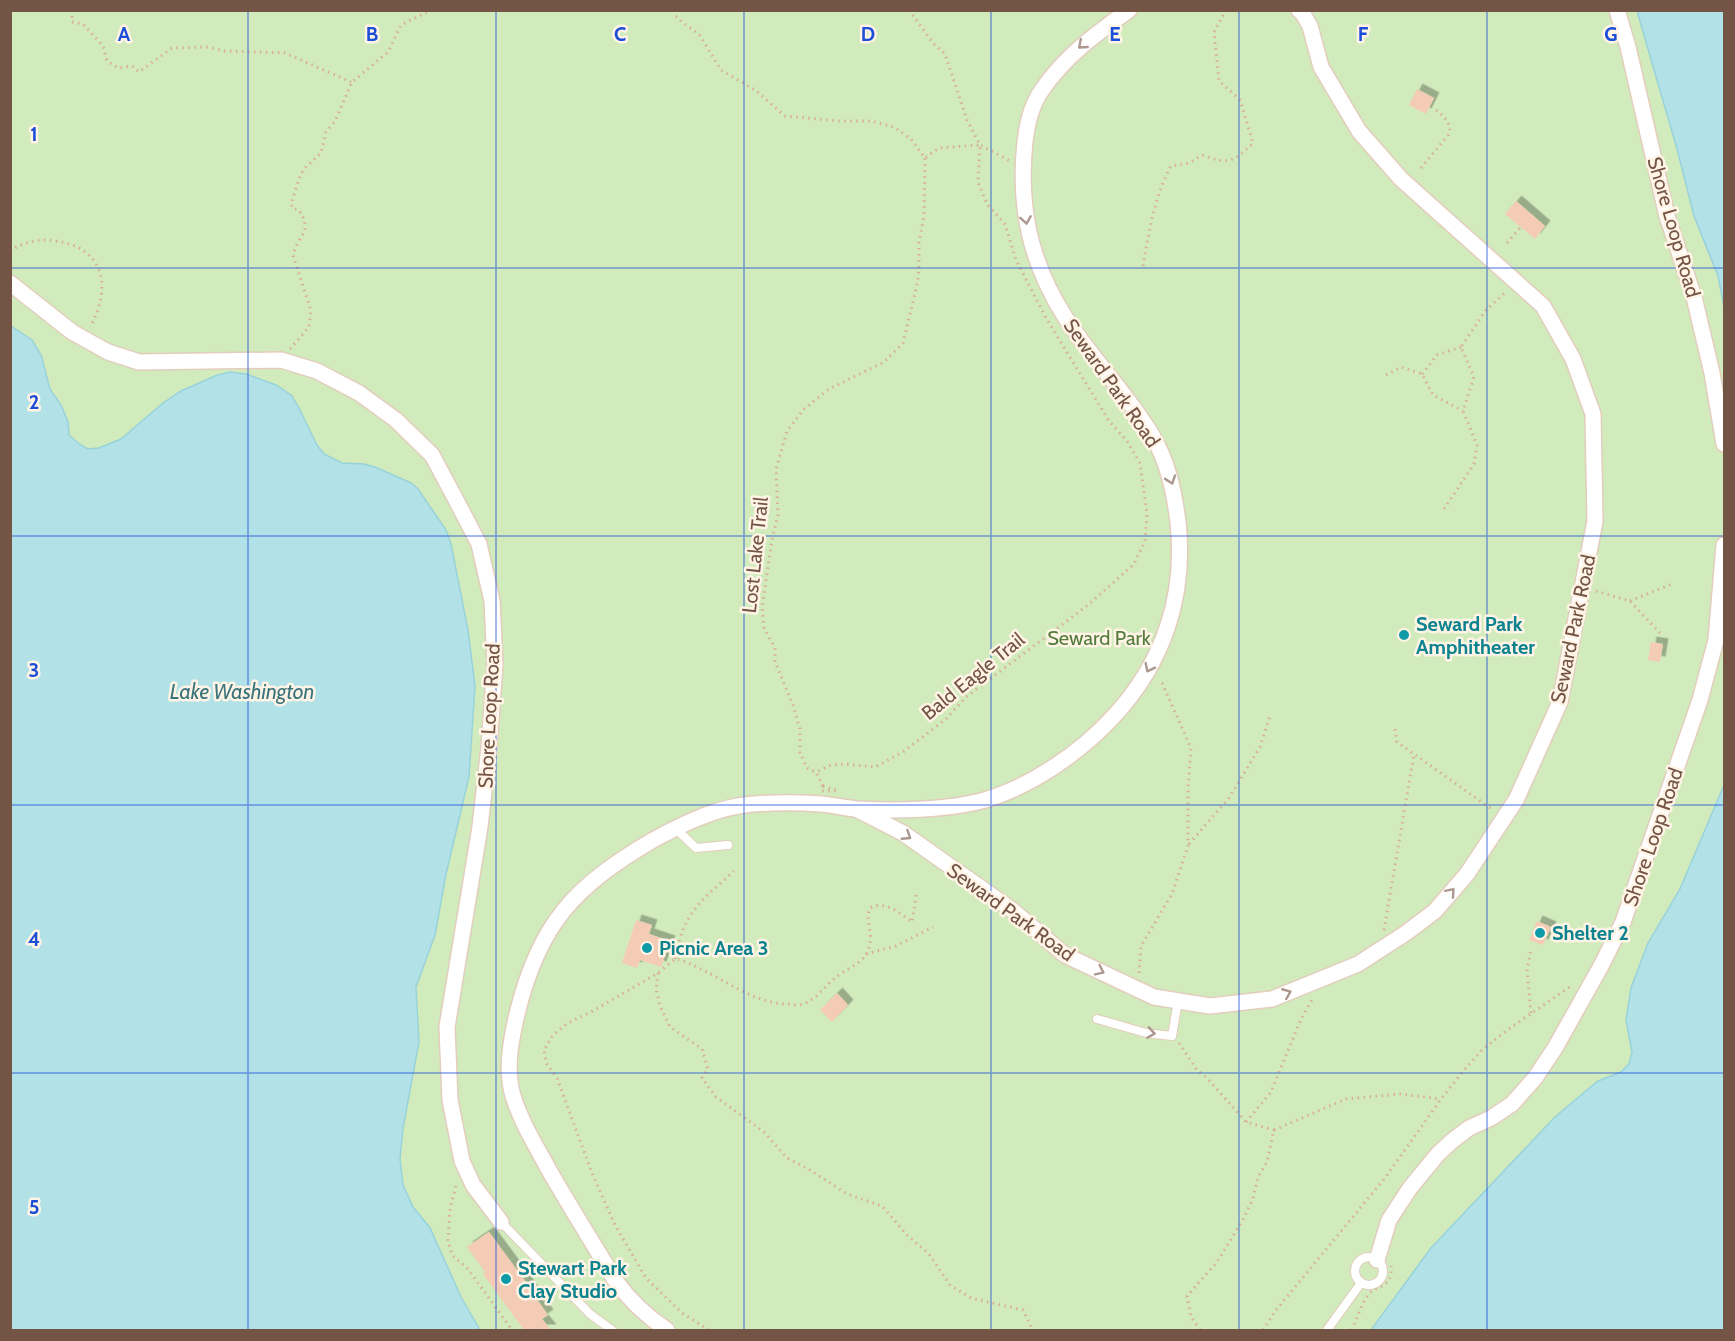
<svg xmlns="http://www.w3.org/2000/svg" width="1735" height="1341" font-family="Cabin,sans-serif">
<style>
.green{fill:#d1ebbc}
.water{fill:#b2e2e7;stroke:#98d2da;stroke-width:1.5}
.building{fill:#f4cbb4;filter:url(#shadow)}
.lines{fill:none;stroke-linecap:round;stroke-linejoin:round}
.lane-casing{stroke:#e3cdbd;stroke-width:10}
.street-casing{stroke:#e3cdbd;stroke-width:18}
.path{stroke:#d8ae98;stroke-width:3;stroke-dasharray:1.5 4.5;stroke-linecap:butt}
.lane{stroke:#fff;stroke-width:8}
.street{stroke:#fff;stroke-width:15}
.oneway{stroke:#ac988f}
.grid{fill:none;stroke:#1d4ed8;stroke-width:1.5;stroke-opacity:0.55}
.culture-dot{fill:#0f9aa8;stroke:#fff4e5;stroke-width:2}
.labels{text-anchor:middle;stroke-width:5;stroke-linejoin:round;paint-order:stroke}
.street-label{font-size:20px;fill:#745445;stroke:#fff4e5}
.culture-label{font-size:20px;font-weight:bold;fill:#0d838f;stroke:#fff4e5;text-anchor:start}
.park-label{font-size:20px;fill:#527b3c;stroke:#fff4e5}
.water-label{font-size:21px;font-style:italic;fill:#39737c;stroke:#fff4e5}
.grid-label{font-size:20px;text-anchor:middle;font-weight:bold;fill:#1d4ed8;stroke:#fff4e5;stroke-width:5;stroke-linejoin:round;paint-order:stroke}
</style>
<defs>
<filter id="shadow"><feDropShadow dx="5.5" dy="-5.5" stdDeviation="0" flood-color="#0004"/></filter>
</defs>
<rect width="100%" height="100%" fill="#fdf0de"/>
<path class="green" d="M11,11h1626l40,138 17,67 24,60 6,31v478l-44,104 -32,54 -22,77 6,32 -3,12 -8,8 -23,9 -43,36 -124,131 -60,82h-891l-19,-33 -31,-69 -17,-21 -10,-22 -3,-26 3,-31 16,-86 -3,-55 19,-52 11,-61 23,-97 6,-91 -7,-56 -17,-86 -5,-14 -28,-41 -7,-6 -47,-19 -22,-1 -18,-9 -15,-23 -11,-25 -22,-21 -30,-11 -17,-2 -14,4 -52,27 -42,36 -22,9 -11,1 -9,-5 -10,-9 -1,-13 -7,-17 -11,-16 -9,-34 -9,-15 -21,-14z"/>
<g class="water">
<path d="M1637,11h87v296l-6,-31 -24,-60 -17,-67z"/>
<path d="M11,326l21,14 9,15 9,34 11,16 7,17 1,13 10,9 9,5 11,-1 22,-9 42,-36 18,-12 34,-15 14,-4 17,2 30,11 15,10 7,11 19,39 7,9 18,9 22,1 11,3 36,16 7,6 28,41 5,14 17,86 7,56 -6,91 -23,97 -11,61 -19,52 3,55 -16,86 -3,31 3,26 10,22 17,21 31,69 19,33h-469z"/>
<path d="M1724,785v545h-353l60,-82 124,-131 43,-36 23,-9 8,-8 3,-12 -6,-32 5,-32 17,-45 32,-54z"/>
</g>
<g class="building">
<path d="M1417,89l17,9 -8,16 -17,-9z"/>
<path d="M1516,201l29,25 -10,13 -30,-25z"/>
<path d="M1651,642l12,2 -3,18 -12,-2z"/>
<path d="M636,920l16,5 -3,9 21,7 -9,26 -21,-7 -3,8 -15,-5z"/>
<path d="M1537,921l14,6 -8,18 -14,-5z"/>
<path d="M837,993l11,12 -16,17 -12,-12z"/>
<path d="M489,1232l45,61 -1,1 15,21 -6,4 9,11h-27l-41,-56 2,-2 -18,-25z"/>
</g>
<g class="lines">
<g class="lane-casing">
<g id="lane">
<path d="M675,828l21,20 32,-3"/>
<path d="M1097,1019l49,14 26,3 6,-35"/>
<path d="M501,1222l89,92 22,16"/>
<circle cx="1369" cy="1271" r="14"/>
<path d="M1327,1330l34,-47"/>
</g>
</g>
<g class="street-casing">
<g id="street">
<path d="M1617,10l11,37 39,169 27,81 18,76 12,71"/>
<path d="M10,283l62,49 36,20 31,10 142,-2 36,11 42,22 37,27 36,35 23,43 24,46 13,57 3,63 -6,83 -9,80 -33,200 3,73 12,61 11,24 28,37"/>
<path d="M858,810l45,23 109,77 53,45 89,42 56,9 62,-7 86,-35 48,-31 29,-22 32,-37 49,-74 44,-98 35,-181 -2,-107 -20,-55 -30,-53 -142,-127 -42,-48 -38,-64 -11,-41 -7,-12 -4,-4"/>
<path d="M1377,1260l12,-40 21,-32 28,-34 14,-13 17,-13 22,-10 21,-14 23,-26 20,-30 46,-82 22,-44 77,-222 16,-60 8,-95"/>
<path d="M667,1330c-21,-14 -37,-29 -52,-50 -22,-37 -45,-73 -66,-110 -13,-24 -28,-48 -36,-74 -8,-27 -2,-56 4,-82 22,-91 58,-128 136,-174 26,-14 56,-29 85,-34 27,-4 55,-4 83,-2 12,1 24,4 36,5 41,2 87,2 128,-9 47,-14 96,-48 129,-84 50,-54 72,-121 64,-194 -4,-31 -10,-60 -26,-87 -25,-42 -61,-77 -87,-118 -35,-55 -47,-111 -40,-175 2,-18 6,-37 17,-52 23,-34 54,-56 87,-80"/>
</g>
</g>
<g class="path">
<path d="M72,10v12l11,2 20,22 4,15 11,7 14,-2 7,6 33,-24 35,-1 18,4 60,2 66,29"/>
<path d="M676,10v6l7,7 16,11 22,36 34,20 30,26 54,5h32l23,6 17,12 14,19 14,-10 41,-3 -2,37 9,22 18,20 11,36 30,58 63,103 18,20 13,22 7,51 -2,27 -11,23 -46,41 -122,92 -20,22 -43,33 -28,15 -30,-3 -14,1 -15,7"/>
<path d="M909,10l24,33 12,11 22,66 13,25 30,16"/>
<path d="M1421,168l29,-35c0,-12 -6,-16 -15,-24"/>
<path d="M1507,243l14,-16"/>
<path d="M10,251c14,-9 29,-13 45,-10 50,6 57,47 35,86"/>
<path d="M1143,266c6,-35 11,-68 28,-100l18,-3 13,-8c27,10 31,7 51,-12l-13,-43 -21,-19 -5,-49 12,-22"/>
<path d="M290,349l19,-22 2,-16 -18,-56c6,-22 21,-23 5,-46h-5l-2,-5 9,-28 4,-7 17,-16 5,-21 9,-11 17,-39 36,-30 13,-27 30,-15"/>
<path d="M1422,374l15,-19 24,-8"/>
<path d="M1386,375l15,-8 21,7 11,21 30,16"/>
<path d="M1444,509l30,-45 3,-19 -14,-34 11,-34 -13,-30 25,-37 20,-18"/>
<path d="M1596,591l34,10 30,32"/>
<path d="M1630,601l44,-18"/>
<path d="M1395,729l2,13 96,68"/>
<path d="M823,786l-7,-14 -9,-4 -7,-15v-24l-7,-24 -18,-43v-14l-11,-20 -2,-21 10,-67 6,-25 -2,-46 11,-38 17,-22 25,-20 55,-27 19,-19 14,-58 2,-17v-26l5,-26 1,-58"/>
<path d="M823,786l15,5h-16z"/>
<path d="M1189,844l40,-46 31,-51 10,-31"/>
<path d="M1384,930l30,-176"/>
<path d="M866,954l30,-8 37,-19"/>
<path d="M675,959c9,-48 25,-57 59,-88"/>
<path d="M658,973l-2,16 4,17 10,21 32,22 6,20 -6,9 14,19 48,35 23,26 23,12 37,24 35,12 25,29 22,19 21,31 21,13 52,12 10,20"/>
<path d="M1139,973l2,-27 31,-52 16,-48v-56l3,-42 -29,-65 -4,-2"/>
<path d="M1531,1013l-4,-43 4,-21"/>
<path d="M1179,1043l18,27 10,8 39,44 28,8"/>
<path d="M1246,1122l25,-30 30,-73 12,-21"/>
<path d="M456,1186l-6,22 -2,32 4,15 16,14 44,61"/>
<path d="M709,1330l-27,-17 -36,-35 -31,-53 -23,-52 -35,-95 -11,-15 -2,-13 9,-15 15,-12 25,-12 65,-38 17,-14c9,1 17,6 26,10 27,13 53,33 84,35 6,0 12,2 18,0 14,-5 21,-17 32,-26 10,-9 25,-13 32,-25 9,-19 -3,-32 3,-45 15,-8 30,5 42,14l5,-31"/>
<path d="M1200,1330l-9,-13 -4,-21 30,-34 27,-44 9,-20 5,-21 9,-15 7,-32 72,-31 54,-5 41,5"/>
<path d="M1263,1330l13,-20 109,-132 56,-79 24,-30 18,-20 23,-18 65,-45"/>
<path d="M1352,1330c4,-9 10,-28 17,-36 8,-10 24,-5 22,-28"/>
</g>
<use href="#lane" class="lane"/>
<use href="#street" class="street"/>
</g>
<defs><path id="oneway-chevron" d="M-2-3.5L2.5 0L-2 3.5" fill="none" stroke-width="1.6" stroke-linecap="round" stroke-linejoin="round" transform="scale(1.5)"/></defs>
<g class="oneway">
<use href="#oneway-chevron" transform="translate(1082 45) rotate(139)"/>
<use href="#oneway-chevron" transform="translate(1026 220) rotate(81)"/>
<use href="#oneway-chevron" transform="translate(1171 480) rotate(71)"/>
<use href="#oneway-chevron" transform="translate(1149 668) rotate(117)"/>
<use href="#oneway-chevron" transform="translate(907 836) rotate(33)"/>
<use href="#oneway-chevron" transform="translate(1451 892) rotate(-49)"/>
<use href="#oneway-chevron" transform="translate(1100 971) rotate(26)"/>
<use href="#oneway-chevron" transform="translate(1287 993) rotate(-22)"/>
<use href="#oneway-chevron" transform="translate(1151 1033) rotate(9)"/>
</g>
<path class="grid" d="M248,10v1320M496,10v1320M744,10v1320M991,10v1320M1239,10v1320M1487,10v1320M10,268h1714M10,536h1714M10,805h1714M10,1073h1714"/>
<g class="culture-dot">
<circle cx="1404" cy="635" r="6"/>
<circle cx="1540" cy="933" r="6"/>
<circle cx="647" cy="948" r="6"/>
<circle cx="506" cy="1279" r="6"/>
</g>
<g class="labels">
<g class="street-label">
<text transform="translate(1674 227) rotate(74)" y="7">Shore Loop Road</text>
<text transform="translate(1112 383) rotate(55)" y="7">Seward Park Road</text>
<text transform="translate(755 555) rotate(-84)" y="7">Lost Lake Trail</text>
<text transform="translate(1573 629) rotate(-78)" y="7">Seward Park Road</text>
<text transform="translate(973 676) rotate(-39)" y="7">Bald Eagle Trail</text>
<text transform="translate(489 716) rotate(-87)" y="7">Shore Loop Road</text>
<text transform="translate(1653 837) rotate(-71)" y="7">Shore Loop Road</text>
<text transform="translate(1011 912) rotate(36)" y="7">Seward Park Road</text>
</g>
<g class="culture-label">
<text x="1416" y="631">Seward Park<tspan x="1416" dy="23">Amphitheater</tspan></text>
<text x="1552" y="940">Shelter 2</text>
<text x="659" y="955">Picnic Area 3</text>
<text x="518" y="1275">Stewart Park<tspan x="518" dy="23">Clay Studio</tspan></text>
</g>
<g class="park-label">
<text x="1099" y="645">Seward Park</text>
</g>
<g class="water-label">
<text x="242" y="699">Lake Washington</text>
</g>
</g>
<g class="grid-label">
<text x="124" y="41">A</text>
<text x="372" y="41">B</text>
<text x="620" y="41">C</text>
<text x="868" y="41">D</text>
<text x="1115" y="41">E</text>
<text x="1363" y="41">F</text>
<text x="1611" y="41">G</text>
<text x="34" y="141">1</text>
<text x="34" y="409">2</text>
<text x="34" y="677">3</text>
<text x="34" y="946">4</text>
<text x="34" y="1214">5</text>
</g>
<rect width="1735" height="1341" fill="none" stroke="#745445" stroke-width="24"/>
</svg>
